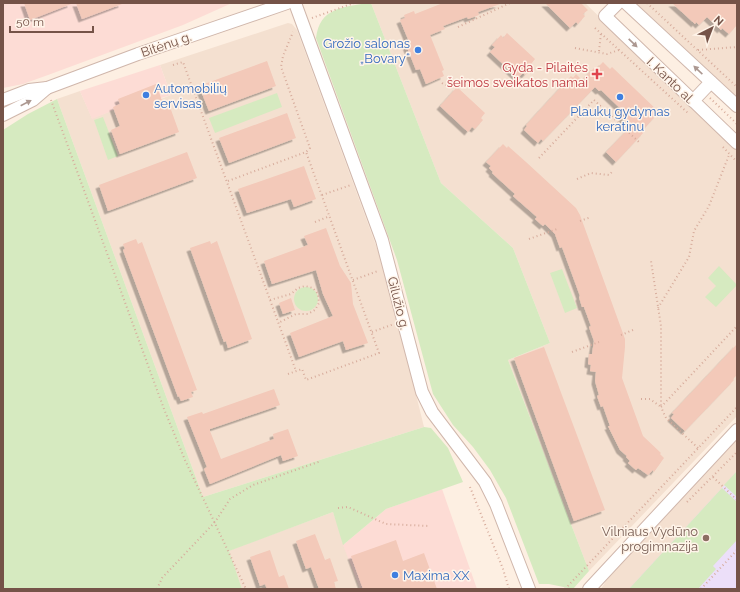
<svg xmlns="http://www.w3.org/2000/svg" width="740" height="592" font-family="Raleway,sans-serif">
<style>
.residential{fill:#f4e0d0}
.commercial{fill:#fddcd5}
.education{fill:#ecdff9}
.green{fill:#d6eac0}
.building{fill:#f3c9b9;filter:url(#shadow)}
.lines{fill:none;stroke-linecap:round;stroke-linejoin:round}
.street-casing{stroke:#d0b7ac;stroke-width:14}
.path{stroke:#d7ac9c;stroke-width:2;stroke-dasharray:1 3;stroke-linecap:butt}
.street{stroke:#fff;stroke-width:12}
.oneway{fill:#ac9891}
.shop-dot{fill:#3f7fe0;stroke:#fff4e9;stroke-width:1.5}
.health-dot{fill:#e0444e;stroke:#fff4e9;stroke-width:1.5}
.education-dot{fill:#8d6e63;stroke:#fff4e9;stroke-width:1.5}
.labels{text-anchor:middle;stroke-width:3;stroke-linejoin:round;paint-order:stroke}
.shop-label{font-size:13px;fill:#366cbe;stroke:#fff4e9;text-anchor:start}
.street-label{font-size:13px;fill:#755348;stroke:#fff4e9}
.health-label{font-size:13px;fill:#be3a42;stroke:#fff4e9;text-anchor:end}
.education-label{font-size:13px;fill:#785e54;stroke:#fff4e9;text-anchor:end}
</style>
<defs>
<filter id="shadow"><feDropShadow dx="-3.5" dy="3.5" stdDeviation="0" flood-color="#0004"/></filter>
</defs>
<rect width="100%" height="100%" fill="#fdefe2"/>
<g class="residential">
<path d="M371,3h214l152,146v267l-148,155 -81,-211 42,-17 -37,-95 -72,-65z"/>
<path d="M636,3h101v94z"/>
<path d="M288,23l4,1 5,6 81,221 15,50 31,126 -221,70 -146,-398 23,-8 12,27 22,-8 2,7 55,-22 -11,-30z"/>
<path d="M737,438v151h-136l10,-16z"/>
<path d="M333,512l27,77h-118l-14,-38z"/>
</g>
<g class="commercial">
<path d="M3,3h229l-49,22 -135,50 -25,9 -20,4z"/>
<path d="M160,65l11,30 -10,3 1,3 -46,16 -2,-7 -22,9 -12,-28z"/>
<path d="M442,489l35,100h-117l-17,-44 43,-36z"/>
</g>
<path class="education" d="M737,471v118h-108l93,-101z"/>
<g class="green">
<path d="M366,3h5l70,180 72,65 37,95 -42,17 81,211 -16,18 -24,-5h-10l-33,-86 -16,-28 -17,-23 -20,-22 -20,-31 -36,-134 -81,-222c4,-30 25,-30 50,-35z"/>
<path d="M277,93l5,14 -67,26 -6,-15z"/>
<path d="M57,99l146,398 221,-70 7,1 17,20 15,34 -77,27 -43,36 -10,-33 -104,39 13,38h-239v-459l25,-16z"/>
<path d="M103,117l15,39 -10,4 -14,-40z"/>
<path d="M719,266l18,19 -21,22 -11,-10 11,-11 -8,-8z"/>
<path d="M562,269l15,39 -12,5 -15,-40z"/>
<circle cx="306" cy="299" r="12"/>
<path d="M737,471v26l-13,-12z"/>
<path d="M722,488l15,14v38l-24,26 3,3 -18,20h-69z"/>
</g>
<g class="building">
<path d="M24,3h47v1l-41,16z"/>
<path d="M76,3h46v1l-40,15z"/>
<path d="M443,3l57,1 -22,8 1,3 -11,4 -1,-2 -24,9 2,3 -15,6 14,35 -2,1 2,5 -18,8 -6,-15 -4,1 -10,-25 4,-1 -10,-24 5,-2 -1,-3 10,-4 1,3z"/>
<path d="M545,3h36l7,7 -5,4 2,2 -7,8 -2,-2 -6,6z"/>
<path d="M672,3h65v22l-8,9 -7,-6 -1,2 -14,-13 -8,8 -3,-3 -1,2z"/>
<path d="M507,33l28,26 -4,5 2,2 -8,9 -2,-2 -5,5 -28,-26 5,-5 -3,-2 9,-10 2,3z"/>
<path d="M267,61l9,25 -67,25 -10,-25z"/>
<path d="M603,62l7,7 2,-2 47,45 -16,18 1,2 -28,30 -10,-10 25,-26 -9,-8 3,-3 -4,-4 1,-1 -21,-20 -2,1 -4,-4 -52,54 -2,-2 -3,4 -14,-13 3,-4 -1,-1 45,-49 2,2 3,-4 6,6 13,-13 2,1z"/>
<path d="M156,84l9,25 5,-2 9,25 -59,22 -9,-24 9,-4 -7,-19 7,-3 -2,-5z"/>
<path d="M457,87l28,26 -4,5 2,2 -8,9 -3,-2 -4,5 -28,-26z"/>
<path d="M287,113l9,25 -67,25 -10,-25z"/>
<path d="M503,144l4,4 1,-2 18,16 50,46 4,7 45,124v8l-3,31 21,58 18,17 -1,1 4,4 -10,14 -1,-2 -5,5 -10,-7 -2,2 -8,-7 2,-2 -4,-4 1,-1 -7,-6 -12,-24h2l-7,-20 -2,1 -4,-11 2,-1 -4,-14 1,-9 -6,-1 1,-6 -3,-1 1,-10h3l2,-13 -5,-14 2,-1 -7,-19h-2l-3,-10 1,-1 -18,-49 -2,1 -5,-14 -10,-10 -2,2 -8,-7 2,-2 -24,-21 2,-2 -23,-21 1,-1 -4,-4 2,-2 -5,-4z"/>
<path d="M187,152l10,26 -89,33 -9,-26z"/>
<path d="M304,166l12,33 -22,8 -3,-8 -44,14 -9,-24z"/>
<path d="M326,228l14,38 11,17 2,21 15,39 -22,7 -3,-9 -44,16 -9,-24 43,-17 -10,-22 -7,-24 -44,14 -8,-23 44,-16 -4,-9z"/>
<path d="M136,239l2,5 4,-2 55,148 -6,2 2,5 -12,4 -2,-5 -1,1 -55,-147 2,-1 -2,-5z"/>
<path d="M210,241l1,3 6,-3 35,98 -24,9 -2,-7 -2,1 -34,-94z"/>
<path d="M291,298l4,12 -12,4 -4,-11z"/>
<path d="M737,344v31l-4,4 1,1 -49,51 -14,-13 3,-4 -2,-1z"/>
<path d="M544,347l61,163 -31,11 -60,-163z"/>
<path d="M274,389l6,16 -70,24v2l11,28 53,-20 -1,-5 15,-5 10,27 -15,5 -2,-6 -71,29 -6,-15 3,-2 -20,-50 15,-5 1,2z"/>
<path d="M315,534l10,26 5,-2 8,23 -4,1 2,7h-17l-8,-22 -5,2 -10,-28z"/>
<path d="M396,540l7,21 21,-8 13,36h-74l-12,-33z"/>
<path d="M270,550l9,27 5,-2 5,14h-22l-2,-5 -5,2 -10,-29z"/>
</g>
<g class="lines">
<g class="street-casing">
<g id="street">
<path d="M295,3l87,237 40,152 10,20 53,70 11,22 33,85"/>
<path d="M618,3l-13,13 132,127"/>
<path d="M626,3l111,103"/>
<path d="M3,100l26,-10 18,-2 91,-34 149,-51"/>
<path d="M693,101l18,-19"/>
<path d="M3,115l30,-15 14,-12"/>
<path d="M589,589l148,-159"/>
</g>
</g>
<g class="path">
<path d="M647,3l90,84"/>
<path d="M312,18l42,-15"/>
<path d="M458,27l52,-24"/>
<path d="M595,28l94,86"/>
<path d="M575,48l32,6 12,-4"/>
<path d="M698,50l39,-3"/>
<path d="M599,51l2,-18"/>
<path d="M173,65l10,-3 113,309"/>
<path d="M442,83c7,5 16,3 23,-1"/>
<path d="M710,98l27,26"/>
<path d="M51,100l113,309 21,51 61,129"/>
<path d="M723,147l14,15"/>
<path d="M539,158l55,-58 46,43"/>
<path d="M577,179l14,-6 18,2 3,-3"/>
<path d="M228,181l78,-29 4,-4 -29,-81 2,-11 10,-24"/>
<path d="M322,195l29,-10"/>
<path d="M580,221l11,-4"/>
<path d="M315,222l15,-6"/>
<path d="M529,239l28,-10"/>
<path d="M353,280l25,-9"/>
<path d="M270,300l21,-6 7,-6 7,-2 8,2 5,6 1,9 -4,7 -7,4h-12l-18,9"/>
<path d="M658,308l31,-51 5,-26 15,-25 20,-51"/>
<path d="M372,332l22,-8"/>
<path d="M621,335l12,-5"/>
<path d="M572,352l27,-10"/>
<path d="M288,374l14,-5 4,11 73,-27 -73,-201"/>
<path d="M641,399h9l11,8v-81l-10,-65"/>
<path d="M698,448l-32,-30 -5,-11 76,-81"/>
<path d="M713,477l24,23"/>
<path d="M470,487l33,82 6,20"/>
<path d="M687,502l50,-50"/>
<path d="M338,508l10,-1 38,17 43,2"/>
<path d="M157,589l5,-11 53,-56 15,-23 23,-14 68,-24"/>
<path d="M544,589h8"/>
<path d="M565,589l172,-182"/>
<path d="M701,589l36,-39"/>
</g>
<use href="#street" class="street"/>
</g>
<defs><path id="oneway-solid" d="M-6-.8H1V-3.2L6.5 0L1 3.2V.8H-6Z"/></defs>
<g class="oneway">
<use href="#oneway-solid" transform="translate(633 43) rotate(44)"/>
<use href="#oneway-solid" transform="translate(698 70) rotate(-137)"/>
<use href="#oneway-solid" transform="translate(26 103) rotate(-27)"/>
</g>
<g class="shop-dot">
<circle cx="418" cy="50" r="4"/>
<circle cx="146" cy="95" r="4"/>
<circle cx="620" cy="97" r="4"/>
<circle cx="395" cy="575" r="4"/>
</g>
<path class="health-dot" d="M595 68h4v4h4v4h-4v4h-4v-4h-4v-4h4z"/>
<circle class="education-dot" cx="706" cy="538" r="4"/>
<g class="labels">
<g class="shop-label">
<text x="410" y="48" text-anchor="end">Grožio salonas<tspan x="410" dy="15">„Bovary“</tspan></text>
<text x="154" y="93">Automobilių<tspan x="154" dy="15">servisas</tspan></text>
<text x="620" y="116" text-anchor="middle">Plaukų gydymas<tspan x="620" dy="15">keratinu</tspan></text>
<text x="403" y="580">Maxima XX</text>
</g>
<g class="street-label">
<text transform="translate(166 44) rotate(-19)" y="5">Bitėnų g.</text>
<text transform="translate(671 80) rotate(44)" y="5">I. Kanto al.</text>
<text transform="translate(399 303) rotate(76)" y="5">Gilužio g.</text>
</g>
<g class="health-label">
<text x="588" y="72">Gyda - Pilaitės<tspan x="588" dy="15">šeimos sveikatos namai</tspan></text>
</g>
<g class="education-label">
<text x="698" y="536">Vilniaus Vydūno<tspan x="698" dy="15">progimnazija</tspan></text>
</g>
</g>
<rect width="740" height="592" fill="none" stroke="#755348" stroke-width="8"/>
<g transform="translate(712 28) rotate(42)" stroke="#fff4e9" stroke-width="3" paint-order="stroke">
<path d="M0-3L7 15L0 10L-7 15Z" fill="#755348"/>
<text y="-6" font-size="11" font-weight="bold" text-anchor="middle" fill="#755348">N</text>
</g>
<path d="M10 26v6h83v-6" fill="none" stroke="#755348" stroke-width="2"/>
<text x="16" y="26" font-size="12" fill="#755348" stroke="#fff4e9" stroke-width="3" paint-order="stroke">50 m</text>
</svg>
